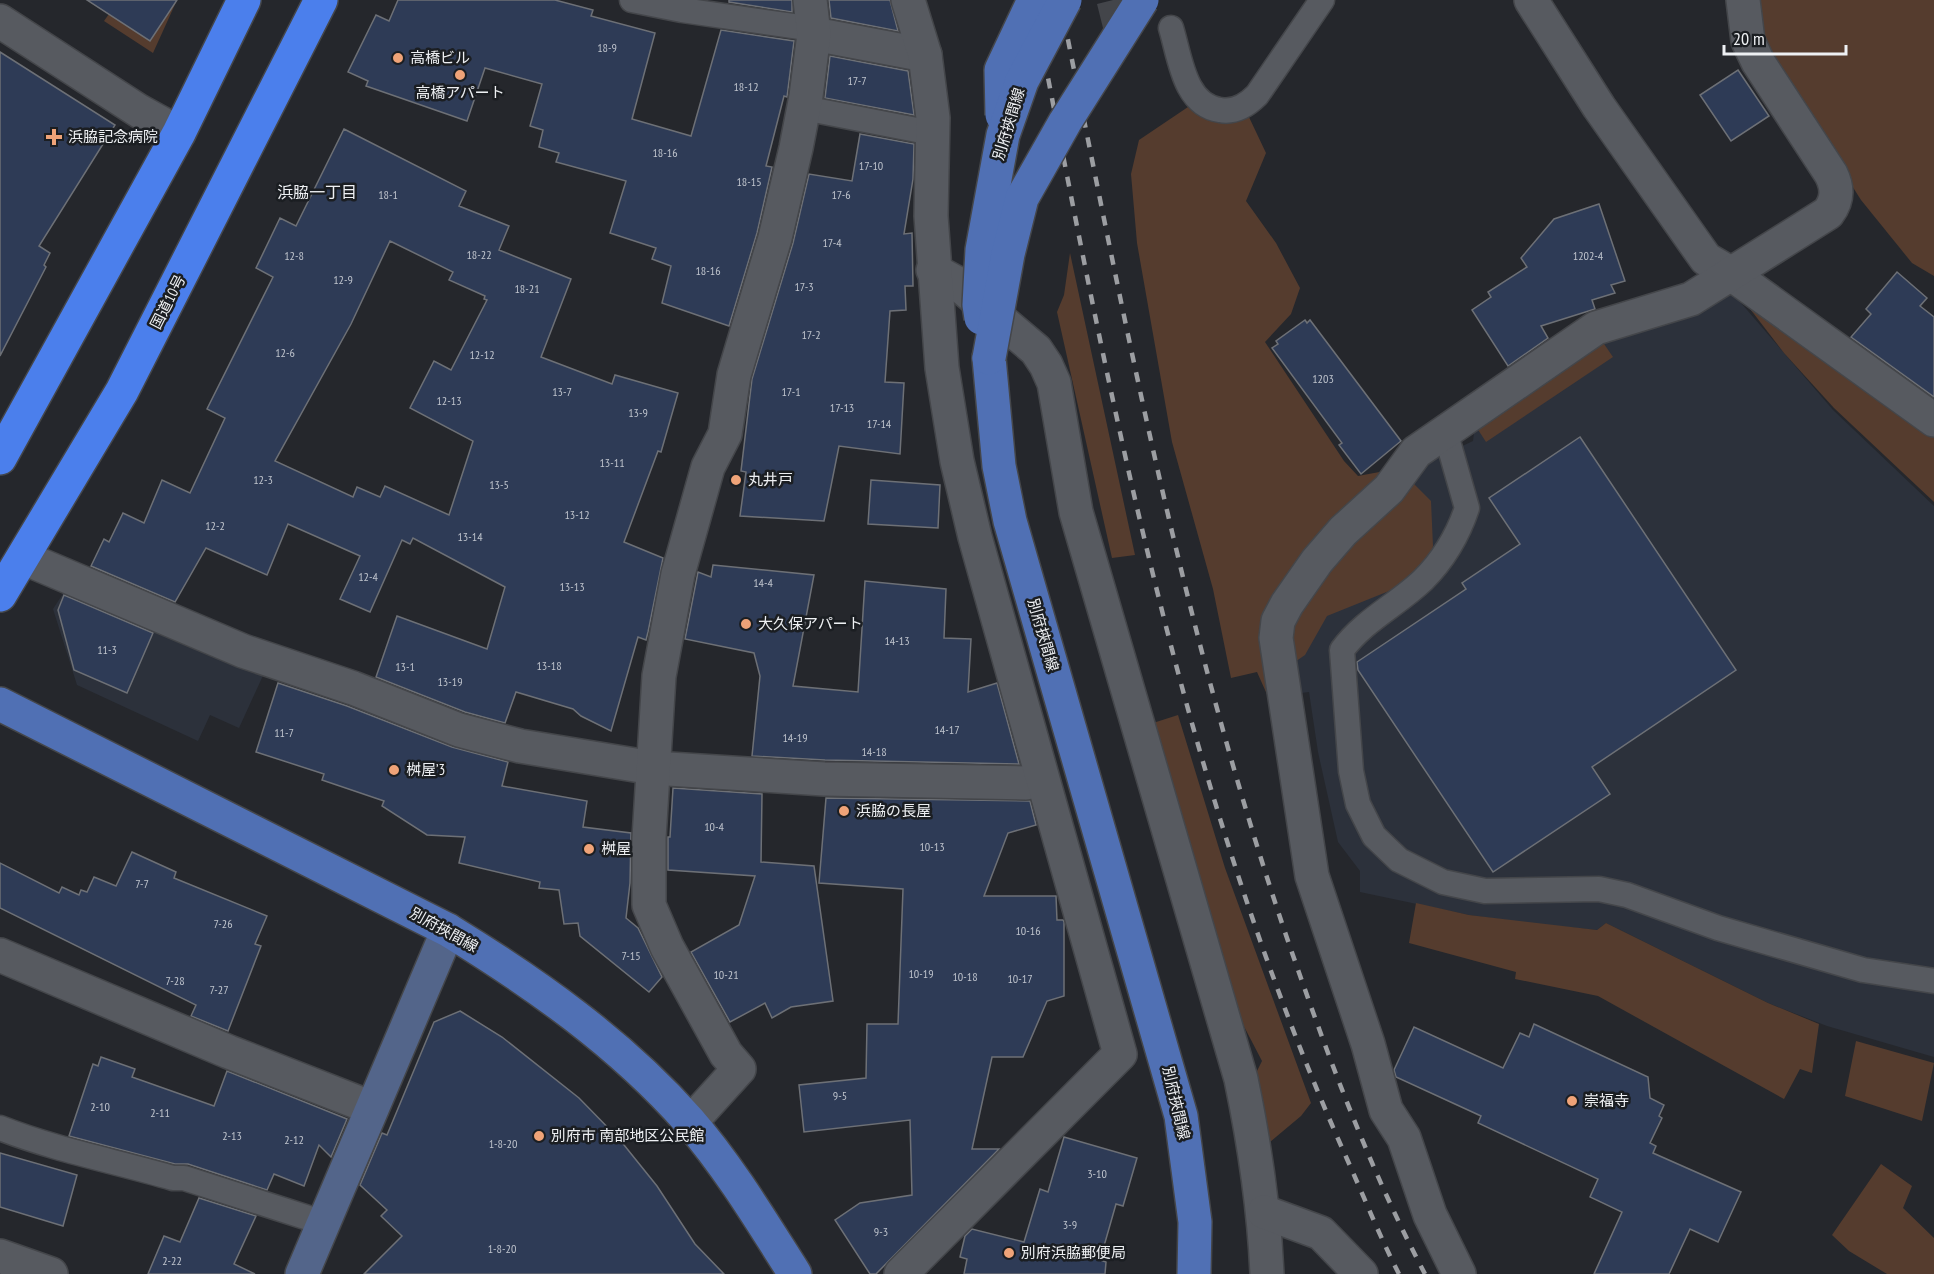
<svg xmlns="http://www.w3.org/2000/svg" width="1934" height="1274" font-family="'PT Sans Narrow','Noto Sans JP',sans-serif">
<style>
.built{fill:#2c313b}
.green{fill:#553c2e}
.building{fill:#2e3b56;stroke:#6d7076;stroke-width:1.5;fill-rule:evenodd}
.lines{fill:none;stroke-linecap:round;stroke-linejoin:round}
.street-tunnel{stroke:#43454a;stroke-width:33;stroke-dasharray:33 16;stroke-linecap:butt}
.lane-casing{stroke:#44464a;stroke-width:27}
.street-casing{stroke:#44464a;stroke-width:36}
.secondary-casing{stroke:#44464a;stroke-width:36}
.primary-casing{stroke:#44464a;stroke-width:36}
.highway-casing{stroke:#44464a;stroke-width:36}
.lane{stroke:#575a60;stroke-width:24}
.street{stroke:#575a60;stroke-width:33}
.secondary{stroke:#53658a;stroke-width:33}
.primary{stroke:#5070b4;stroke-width:33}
.highway{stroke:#4b7fec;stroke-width:33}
.rail{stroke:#9c9ea2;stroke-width:4.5;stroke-dasharray:10 10;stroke-linecap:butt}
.primary-bridge-casing{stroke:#44464a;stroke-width:36;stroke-linecap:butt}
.primary-bridge{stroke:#5070b4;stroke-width:33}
.poi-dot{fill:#efa378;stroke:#1b1e22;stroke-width:2}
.labels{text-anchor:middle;stroke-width:5;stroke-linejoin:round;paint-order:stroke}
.number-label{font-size:12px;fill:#bec3cc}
.poi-label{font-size:15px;fill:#eef0f3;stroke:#1b1e22;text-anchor:start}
.street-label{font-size:15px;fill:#eef0f3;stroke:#1b1e22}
.neighbourhood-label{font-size:16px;fill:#eef0f3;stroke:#1b1e22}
</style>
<rect width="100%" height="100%" fill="#25272c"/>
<g class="built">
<path d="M1723,294l12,2 98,114 101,96v551l-107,-31 -59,-23 -162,-80 -9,7 -61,-6 -67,-9 -109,-23v-21l-22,-29 -20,-90 -9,-60 -15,2 2,-89 126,-140 51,-24 2,-16 127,-84z"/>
<path d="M68,586l198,83 -27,59 -29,-13 -12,26 -121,-56 -24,-76z"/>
</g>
<g class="green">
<path d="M177,0l-24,53 -49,-32 5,-7 41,27z"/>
<path d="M1754,0h180v276l-22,-13 -51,-63 -97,-153z"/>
<path d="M1188,107c25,13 33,19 60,8l18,38 -20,48 30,42 24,45 -9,26 -26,28 79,119 14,15 32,-6 -115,141 7,117 -25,-56 -26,6 -18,-89 -41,-147 -35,-199 -6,-69 8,-34z"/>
<path d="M1070,253l65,302 -23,3 -55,-246 7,-17z"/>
<path d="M1747,305l187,132v65l-100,-94 -50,-55z"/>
<path d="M1602,341l11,16 -127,85 -11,-17z"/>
<path d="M1409,479l22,22 2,45 -4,14 -30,27 -72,29 -22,39 -16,11 7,-61z"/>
<path d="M1178,715l47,153 86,235 -10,13 -31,26 -15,-67 7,-14 -25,-48 -84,-290z"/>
<path d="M1416,903l53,12 128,15 9,-7 162,80 51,21 -7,49 -12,-4 -16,30 -186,-103 -83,-17 1,-7 -107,-29z"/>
<path d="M1856,1041l78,22 -12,58 -77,-25z"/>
<path d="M1881,1164l31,22 -9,22 31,30v36h-47l-38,-23 -17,-16z"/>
</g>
<g class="building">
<path d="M87,0h90l-27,41z"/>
<path d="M398,0h157l38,10 -2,6 64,17 -23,86 59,17 30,-106 73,11 -7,56 -3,-1 -18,70 6,1 -15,66 -28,93 -67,-23 9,-37 -19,-7 4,-11 -46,-15 16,-52 -70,-19 3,-9 -20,-6 4,-17 -13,-4 12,-42 -57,-16 -18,53 -101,-35 2,-5 -20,-9 28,-57 13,6z"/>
<path d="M729,0h63v12l-63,-10z"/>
<path d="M829,0h61l8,31 -67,-13z"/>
<path d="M0,52l115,73 -76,121 11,7 -6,12 2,2 -46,89z"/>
<path d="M830,56l78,15 6,44 -89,-17z"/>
<path d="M1738,70l31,46 -38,25 -31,-46z"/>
<path d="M344,129l122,62 -7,15 50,20 -10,24 72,29 -30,78 71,27 3,-9 63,18 -17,59 -3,-1 -34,91 39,16 -15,74 -2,8 -8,-3 -27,94 -30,-15 -8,-7 -57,-17 -11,31 -40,-11 -89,-35 21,-61 90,33 18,-62 -92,-49 -3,6 -8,-4 -32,72 -30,-13 20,-43 -72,-32 -21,51 -61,-27 -31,54 -84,-36 13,-27 5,3 14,-29 21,10 18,-43 28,13 35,-75 -18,-9 66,-132 -17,-9 24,-50 16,8zM390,241l63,31 -4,8 36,16 -1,3 3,1 -36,70 -17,-9 -24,47 63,33 -24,74 -64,-29 -5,11 -23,-10 -4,10 -78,-36 76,-137z"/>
<path d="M860,134l54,10 -1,35 -9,55 8,-1 1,53h-8l1,24 -16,1 -5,71 19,1 -4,71 -61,-8 -15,75 -84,-5 6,-44 -5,-1 11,-92 41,-136 16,-69 43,7z"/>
<path d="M1599,204l26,77 -14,4 4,8 -23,7 3,9 -54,17 7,12 -40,28 -36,-56 19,-13 -3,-5 39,-25 -6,-9 33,-39z"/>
<path d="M1897,272l30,26 -7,8 14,11v80l-83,-60 20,-23 -5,-5z"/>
<path d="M1305,320l2,3 3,-3 91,121 -40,33 -22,-29 3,-2 -70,-95 6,-4 -2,-3z"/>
<path d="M1580,437l156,233 -144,97 18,27 -117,78 -135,-202 -1,-8 109,-73 -4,-6 58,-39 -31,-46z"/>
<path d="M871,480l69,5 -2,43 -70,-4z"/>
<path d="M713,565l101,10 -21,111 65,6 7,-111 81,8 -2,49 27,1 -3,53 29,-9 22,81 -194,-4 -73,-4 8,-80 -6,-23 -69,-14 13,-67 13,5z"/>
<path d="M64,595l89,38 -26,60 -53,-23 -16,-60z"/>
<path d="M278,683l69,23 105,41 56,15 -6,24 85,15 -4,26 48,6 -1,50 -4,35 12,10 24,49 -13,15 -69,-56 -2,-13 -14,1 -5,-34 -20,-2 1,-6 -81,-19 6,-26 -38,-2 -45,-29 2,-5 -62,-21 2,-6 -68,-22z"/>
<path d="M673,788l89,6 -1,68 53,4 19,135 -42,6 -19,11 -7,-15 -35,19 -39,-70 48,-27 16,-49 -87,-6v-33h2z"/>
<path d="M826,798l204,3 6,24 -28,8 -24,63h72l1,24h6l1,2v74l-17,5 -24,56h-31l-20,92h27l-123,125h-6l-35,-54 25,-17 52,-8 -2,-75 -106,12 -5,-47 67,-7 1,-54h31l5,-135 -84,-6z"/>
<path d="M132,852l44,20 -2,6 93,38 -12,28 6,2 -33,85 -37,-15 5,-11 -196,-97v-45l59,30 3,-6 17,8 2,-5 6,2 7,-15 22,9z"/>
<path d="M460,1011l42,26 77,61 41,42 37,46 38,58 29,30h-360l38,-38 -21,-20 6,-6 -27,-25 22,-52 5,2 47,-113z"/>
<path d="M1534,1024l114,53 2,21 14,7 -5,11 3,2 -12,25 6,3 -3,7 88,39 -23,50 -28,-13 -21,45h-75l28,-62 -32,-15 8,-18 -120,-56 3,-7 -85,-39 -2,-7 20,-43 89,41 17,-35 9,4z"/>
<path d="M101,1057l34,12 -3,8 82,29 13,-35 120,48 -16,38 -12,-12 -15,41 -30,-12 -7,16 -79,-26h-13l-106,-28 24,-72 5,2z"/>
<path d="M1064,1137l73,21 -14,48 -7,-2 -16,56 6,2 -1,12h-141l3,-15 -7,-2 5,-21 7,-7 52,13 16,-53 8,3z"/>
<path d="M0,1153l77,22 -14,51 -63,-19z"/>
<path d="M199,1198l57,18 -22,48 21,10h-107l16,-38 16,6z"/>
</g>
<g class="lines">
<path class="street-tunnel" d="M1113,0l7,28"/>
<g class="lane-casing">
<g id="lane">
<path d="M632,0l50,10 132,19"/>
<path d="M1171,28c9,29 13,77 49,82 15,3 27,-5 37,-15l65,-95"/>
<path d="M804,108l128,25"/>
<path d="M1445,431l22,77c-9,27 -24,52 -44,72 -26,25 -59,40 -81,70l9,121 7,33 16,32 25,24 44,22 42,9 114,-2 28,6 91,33 145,42 71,11"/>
<path d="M0,1128c56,22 115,33 173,50h11l140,45"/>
</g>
</g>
<g class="street-casing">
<g id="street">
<path d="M1531,0l68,107 107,152 24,14 204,147"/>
<path d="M0,21l139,90 40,22"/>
<path d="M814,34l111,21"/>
<path d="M933,270l24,13 79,67 10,15 8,18 22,129 165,567c14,67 23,127 26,195"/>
<path d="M24,558l219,93 110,37 106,42 61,16 133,22 171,11 202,4 16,-5"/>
<path d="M0,955l229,97 143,56"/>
<path d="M690,1123l49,-54 -13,-15 -59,-107 -18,-42v-67l10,-162 19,-102 30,-107 17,-33 9,-59 41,-137 21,-90 10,-52 8,-62 -4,-34"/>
<path d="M1264,1212l57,21 40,41"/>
<path d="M0,1256l51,18"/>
<path d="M901,1274l219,-220 -145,-517 -18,-76 -15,-93 -11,-152 2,-98 -8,-63 -17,-55"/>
<path d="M1459,1274l-29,-59 -26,-77 -18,-28 -18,-66 -56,-168 -36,-238 2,-17 9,-17 30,-43 26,-30 46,-42 27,-37 180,-124 95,-29 137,-86c10,-13 10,-25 3,-39l-73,-112 -10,-21 -5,-41"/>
</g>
</g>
<g class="secondary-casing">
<path id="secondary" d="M302,1274l146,-344"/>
</g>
<g class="primary-casing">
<g id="primary">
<path d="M989,358l10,108 11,55 171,595 14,106 -1,52"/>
<path d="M0,704l448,226c88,54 172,113 241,191 40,46 73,101 106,153"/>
</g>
</g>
<g class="highway-casing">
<g id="highway">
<path d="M0,458l179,-325 65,-133"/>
<path d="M0,595l122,-204 199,-391"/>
</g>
</g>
<use href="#lane" class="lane"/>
<use href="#street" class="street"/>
<use href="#secondary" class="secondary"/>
<use href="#primary" class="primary"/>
<use href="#highway" class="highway"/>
<g class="rail">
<path d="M1033,0c76,393 149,792 314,1159 17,38 33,78 52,115"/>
<path d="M1060,0c64,318 123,633 228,941 39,113 81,227 137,333"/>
</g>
<g class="primary-bridge-casing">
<g id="primary-bridge">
<path d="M1002,115l-1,-45 33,-70"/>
<path d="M981,318l-2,-13 3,-55 21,-115 19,-54 43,-81"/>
<path d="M989,358l19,-104 14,-56 43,-76 77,-122"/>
</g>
</g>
<use href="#primary-bridge" class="primary-bridge"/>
</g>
<g class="poi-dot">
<circle cx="398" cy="58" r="6"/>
<circle cx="460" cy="75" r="6"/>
<path d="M51 128h6v6h6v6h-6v6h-6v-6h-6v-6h6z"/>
<circle cx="736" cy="480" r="6"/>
<circle cx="746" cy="624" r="6"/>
<circle cx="394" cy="770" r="6"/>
<circle cx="844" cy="811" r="6"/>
<circle cx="589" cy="849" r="6"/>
<circle cx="1572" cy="1101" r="6"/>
<circle cx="539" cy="1136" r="6"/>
<circle cx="1009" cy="1253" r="6"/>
</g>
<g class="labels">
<g class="number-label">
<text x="607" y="52">18-9</text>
<text x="857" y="85">17-7</text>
<text x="746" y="91">18-12</text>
<text x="665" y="157">18-16</text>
<text x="871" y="170">17-10</text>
<text x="749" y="186">18-15</text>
<text x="388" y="199">18-1</text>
<text x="841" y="199">17-6</text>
<text x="832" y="247">17-4</text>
<text x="479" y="259">18-22</text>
<text x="294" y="260">12-8</text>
<text x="1588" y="260">1202-4</text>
<text x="708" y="275">18-16</text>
<text x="343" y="284">12-9</text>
<text x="804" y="291">17-3</text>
<text x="527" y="293">18-21</text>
<text x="811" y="339">17-2</text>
<text x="285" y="357">12-6</text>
<text x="482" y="359">12-12</text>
<text x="1323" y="383">1203</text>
<text x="562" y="396">13-7</text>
<text x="791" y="396">17-1</text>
<text x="449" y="405">12-13</text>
<text x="842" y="412">17-13</text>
<text x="638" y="417">13-9</text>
<text x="879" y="428">17-14</text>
<text x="612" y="467">13-11</text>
<text x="263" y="484">12-3</text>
<text x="499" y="489">13-5</text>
<text x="577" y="519">13-12</text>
<text x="215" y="530">12-2</text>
<text x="470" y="541">13-14</text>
<text x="368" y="581">12-4</text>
<text x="763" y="587">14-4</text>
<text x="572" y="591">13-13</text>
<text x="897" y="645">14-13</text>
<text x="107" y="654">11-3</text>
<text x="549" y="670">13-18</text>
<text x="405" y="671">13-1</text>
<text x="450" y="686">13-19</text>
<text x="947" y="734">14-17</text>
<text x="284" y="737">11-7</text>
<text x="795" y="742">14-19</text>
<text x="874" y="756">14-18</text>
<text x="714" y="831">10-4</text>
<text x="932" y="851">10-13</text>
<text x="142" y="888">7-7</text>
<text x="223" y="928">7-26</text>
<text x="1028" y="935">10-16</text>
<text x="631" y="960">7-15</text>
<text x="921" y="978">10-19</text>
<text x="726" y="979">10-21</text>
<text x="965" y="981">10-18</text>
<text x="1020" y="983">10-17</text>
<text x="175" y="985">7-28</text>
<text x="219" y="994">7-27</text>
<text x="840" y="1100">9-5</text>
<text x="100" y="1111">2-10</text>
<text x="160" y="1117">2-11</text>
<text x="232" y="1140">2-13</text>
<text x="294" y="1144">2-12</text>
<text x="503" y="1148">1-8-20</text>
<text x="1097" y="1178">3-10</text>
<text x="1070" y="1229">3-9</text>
<text x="881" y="1236">9-3</text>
<text x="502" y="1253">1-8-20</text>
<text x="172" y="1265">2-22</text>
</g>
<g class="poi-label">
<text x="410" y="63">高橋ビル</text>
<text x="460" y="98" text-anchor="middle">高橋アパート</text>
<text x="68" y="142">浜脇記念病院</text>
<text x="748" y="485">丸井戸</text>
<text x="758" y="629">大久保アパート</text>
<text x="406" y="775">桝屋’3</text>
<text x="856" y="816">浜脇の長屋</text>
<text x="601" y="854">桝屋</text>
<text x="1584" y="1106">崇福寺</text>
<text x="551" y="1141">別府市 南部地区公民館</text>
<text x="1021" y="1258">別府浜脇郵便局</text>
</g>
<g class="street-label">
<text transform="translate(1009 124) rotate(-73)" y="5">別府挾間線</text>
<text transform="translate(168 302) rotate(-63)" y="5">国道10号</text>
<text transform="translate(1043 635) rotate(74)" y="5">別府挾間線</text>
<text transform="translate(444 930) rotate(29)" y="5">別府挾間線</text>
<text transform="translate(1176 1103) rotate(77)" y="5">別府挾間線</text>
</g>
<g class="neighbourhood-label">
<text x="317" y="198">浜脇一丁目</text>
</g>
</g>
<path d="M1724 45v9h122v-9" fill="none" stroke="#eef0f3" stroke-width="3"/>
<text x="1733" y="45" font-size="18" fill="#eef0f3" stroke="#1b1e22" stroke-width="4.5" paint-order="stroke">20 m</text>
</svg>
